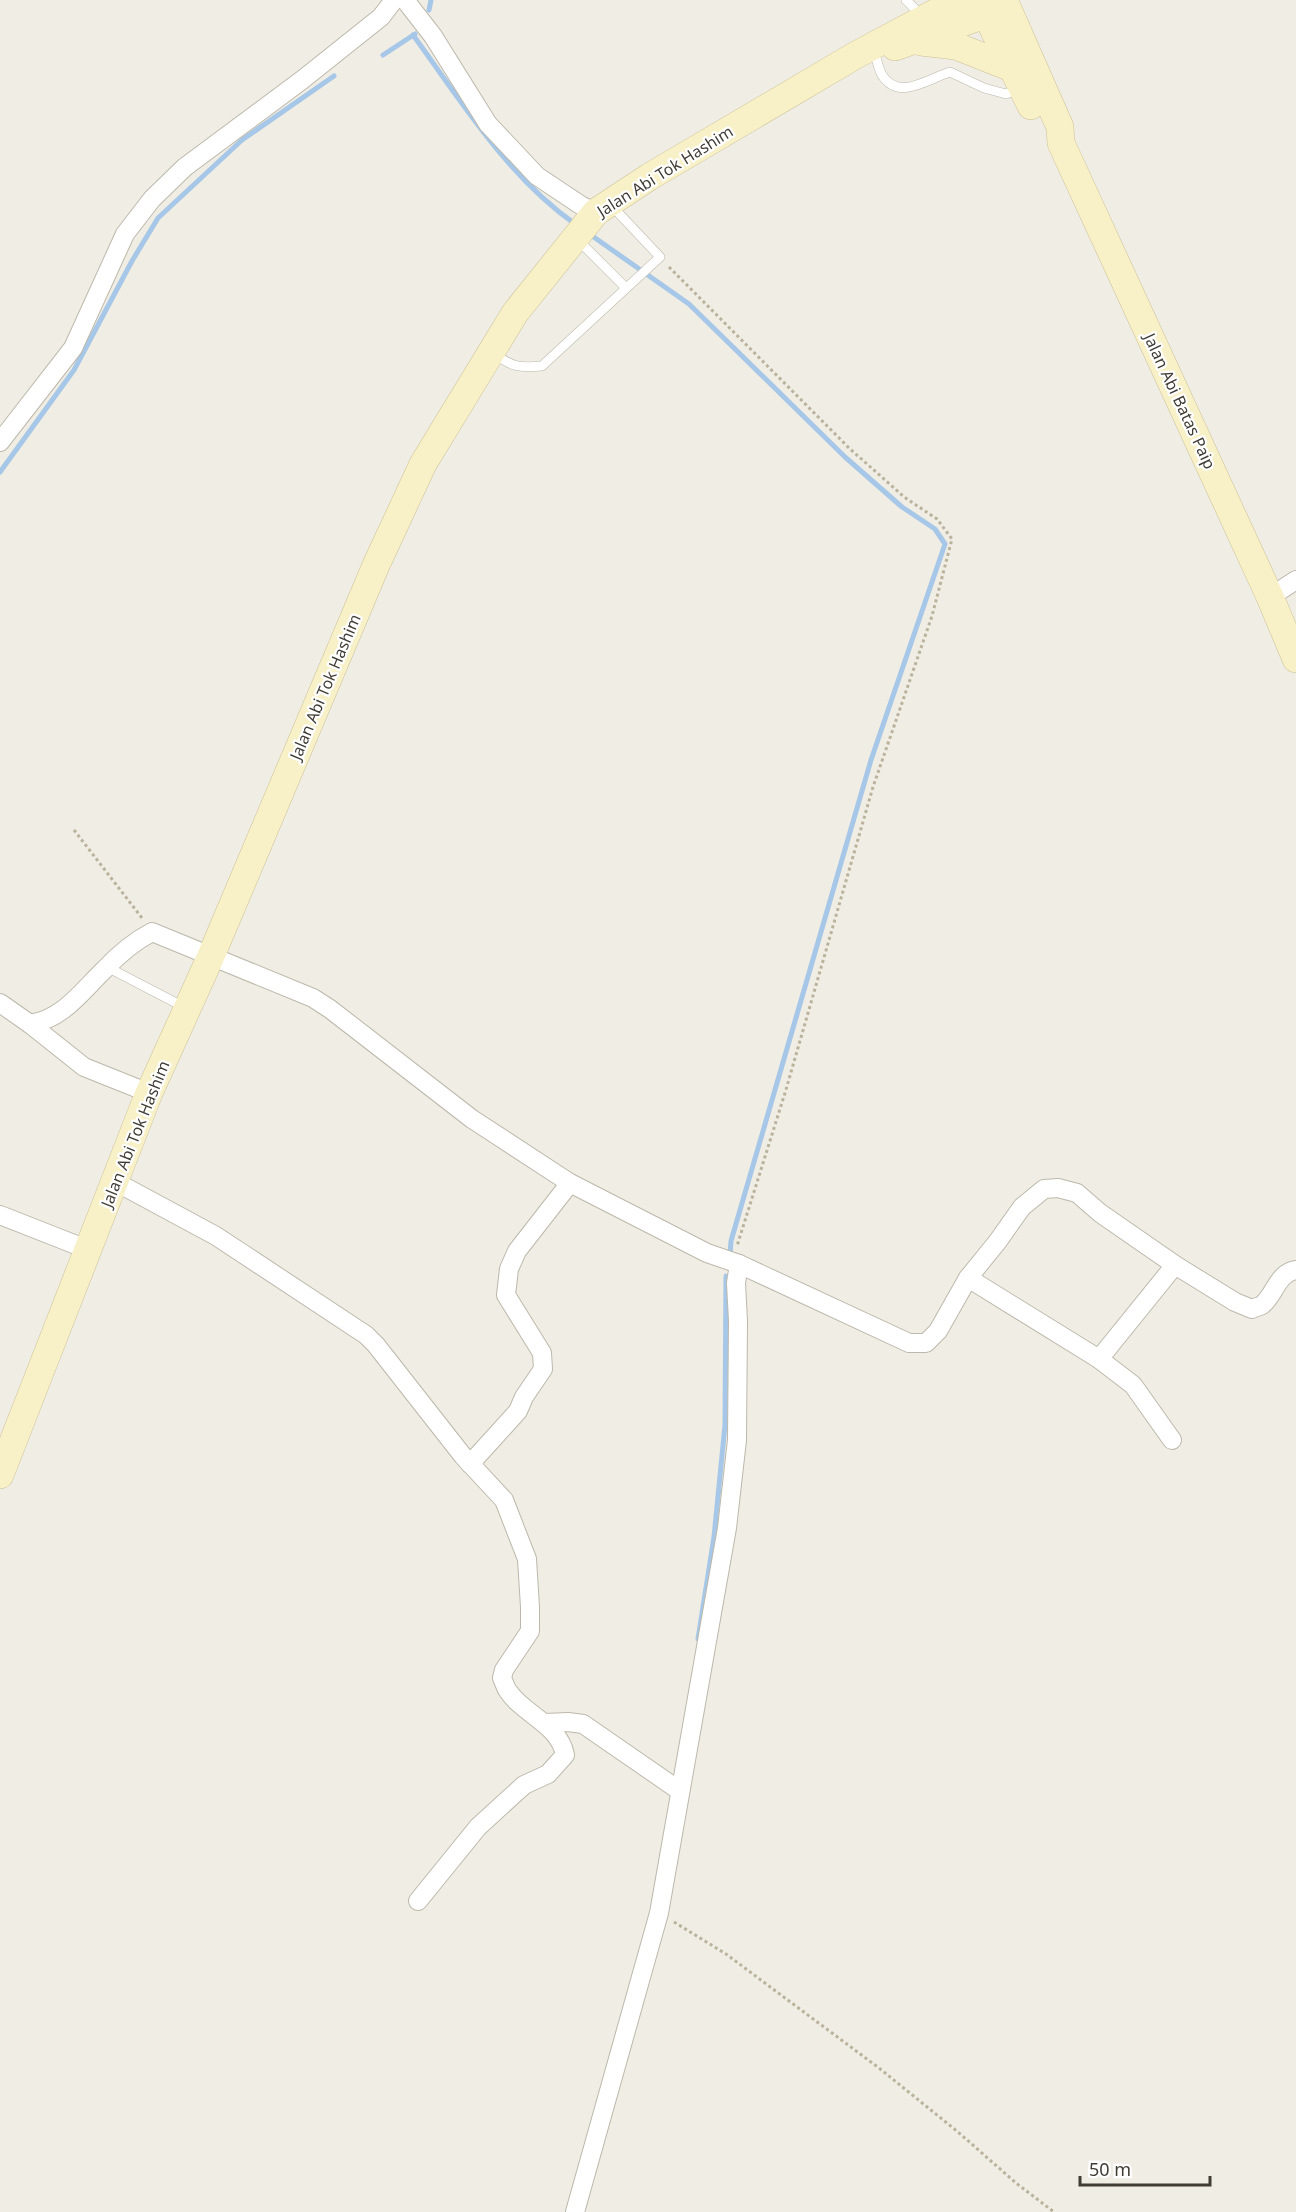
<svg xmlns="http://www.w3.org/2000/svg" width="1296" height="2212" font-family="'Noto Sans',sans-serif">
<style>
.lines{fill:none;stroke-linecap:round;stroke-linejoin:round}
.stream{stroke:#a6c7e7;stroke-width:5}
.service-casing{stroke:#bdb8ab;stroke-width:10}
.minor-casing{stroke:#bdb8ab;stroke-width:20}
.secondary-casing{stroke:#cbc198;stroke-width:28}
.path{stroke:#bab29b;stroke-width:3;stroke-dasharray:3 3;stroke-linecap:butt}
.service{stroke:#fff;stroke-width:9}
.minor{stroke:#fff;stroke-width:18}
.secondary{stroke:#f8f0c6;stroke-width:27}
.labels{text-anchor:middle;stroke-width:4.5;stroke-linejoin:round;paint-order:stroke}
.street-label{font-size:16px;fill:#413d35;stroke:#fff}
</style>
<rect width="100%" height="100%" fill="#f0ede4"/>
<g class="lines">
<g class="stream">
<path d="M429,10l2,-10"/>
<path d="M413,35c49,67 94,141 162,189"/>
<path d="M383,55l32,-21"/>
<path d="M588,233l101,71 156,153 57,50 33,22 10,15 -74,216 -140,481 -1,14"/>
<path d="M0,472l74,-102 58,-109 26,-43 84,-78 92,-64"/>
<path d="M698,1639l16,-102 11,-112 1,-149"/>
</g>
<g class="service-casing">
<g id="service">
<path d="M906,0l17,17"/>
<path d="M874,52c3,7 4,16 8,23 17,27 47,3 68,-3l34,16 22,6 14,-5"/>
<path d="M577,239l49,49"/>
<path d="M493,353c19,14 26,15 49,13l118,-109 -50,-53"/>
<path d="M107,967l77,40"/>
</g>
</g>
<g class="minor-casing">
<g id="minor">
<path d="M405,0l28,36 55,88 49,52 45,30 14,6"/>
<path d="M0,442l73,-94 52,-114 27,-35 33,-32 117,-87 79,-63 13,-17"/>
<path d="M1270,597l26,-17"/>
<path d="M0,1003l30,21c33,-5 51,-32 74,-54 14,-15 31,-29 48,-38l161,66 17,11 142,110 98,64 137,70 32,11 170,79h17l12,-12 30,-53 30,-37 24,-34 22,-18 14,-1 19,5 23,20 75,52 60,37 17,7c3,-2 7,-2 10,-4 13,-10 15,-32 34,-35"/>
<path d="M30,1024l54,43 65,26"/>
<path d="M114,1181l102,55 150,99 10,10 87,111 41,44 23,59 3,48v24l-26,39 -2,8c2,4 3,9 6,13 16,24 51,33 57,64l-17,19 -24,11 -46,42 -60,74"/>
<path d="M0,1215l89,35"/>
<path d="M968,1278l131,81 34,26 39,55"/>
<path d="M1099,1359l76,-94"/>
<path d="M470,1464l48,-53 6,-14 19,-28 -1,-16 -36,-58 3,-26 8,-18 53,-68"/>
<path d="M545,1723l23,-1 15,2 97,67"/>
<path d="M575,2212l84,-299 68,-385 10,-88 1,-119 -2,-38 3,-19"/>
</g>
</g>
<g class="secondary-casing">
<g id="secondary">
<path d="M979,0l52,106"/>
<path d="M1004,0l56,127 1,16 209,454 26,62"/>
<path d="M921,42l35,4 58,23"/>
<path d="M895,47l92,-33 15,-7"/>
<path d="M0,1475l149,-382 62,-137 166,-393 46,-99 92,-151 81,-101 53,-35 207,-122 103,-55"/>
</g>
</g>
<g class="path">
<path d="M669,267l179,180 56,50 33,22 15,20 -20,77 -59,171 -88,306 -48,153"/>
<path d="M74,830l68,88"/>
<path d="M674,1922l52,32 153,114 79,64 58,51 38,29"/>
</g>
<use href="#service" class="service"/>
<use href="#minor" class="minor"/>
<use href="#secondary" class="secondary"/>
</g>
<g class="labels">
<g class="street-label">
<text transform="translate(665 171) rotate(-32)" y="6">Jalan Abi Tok Hashim</text>
<text transform="translate(1180 401) rotate(65)" y="6">Jalan Abi Batas Paip</text>
<text transform="translate(325 687) rotate(-67)" y="6">Jalan Abi Tok Hashim</text>
<text transform="translate(135 1134) rotate(-68)" y="6">Jalan Abi Tok Hashim</text>
</g>
</g>
<path d="M1080 2176v9h130v-9" fill="none" stroke="#413d35" stroke-width="3"/>
<text x="1089" y="2176" font-size="18" fill="#413d35" stroke="#ffffff" stroke-width="4.5" paint-order="stroke">50 m</text>
</svg>
